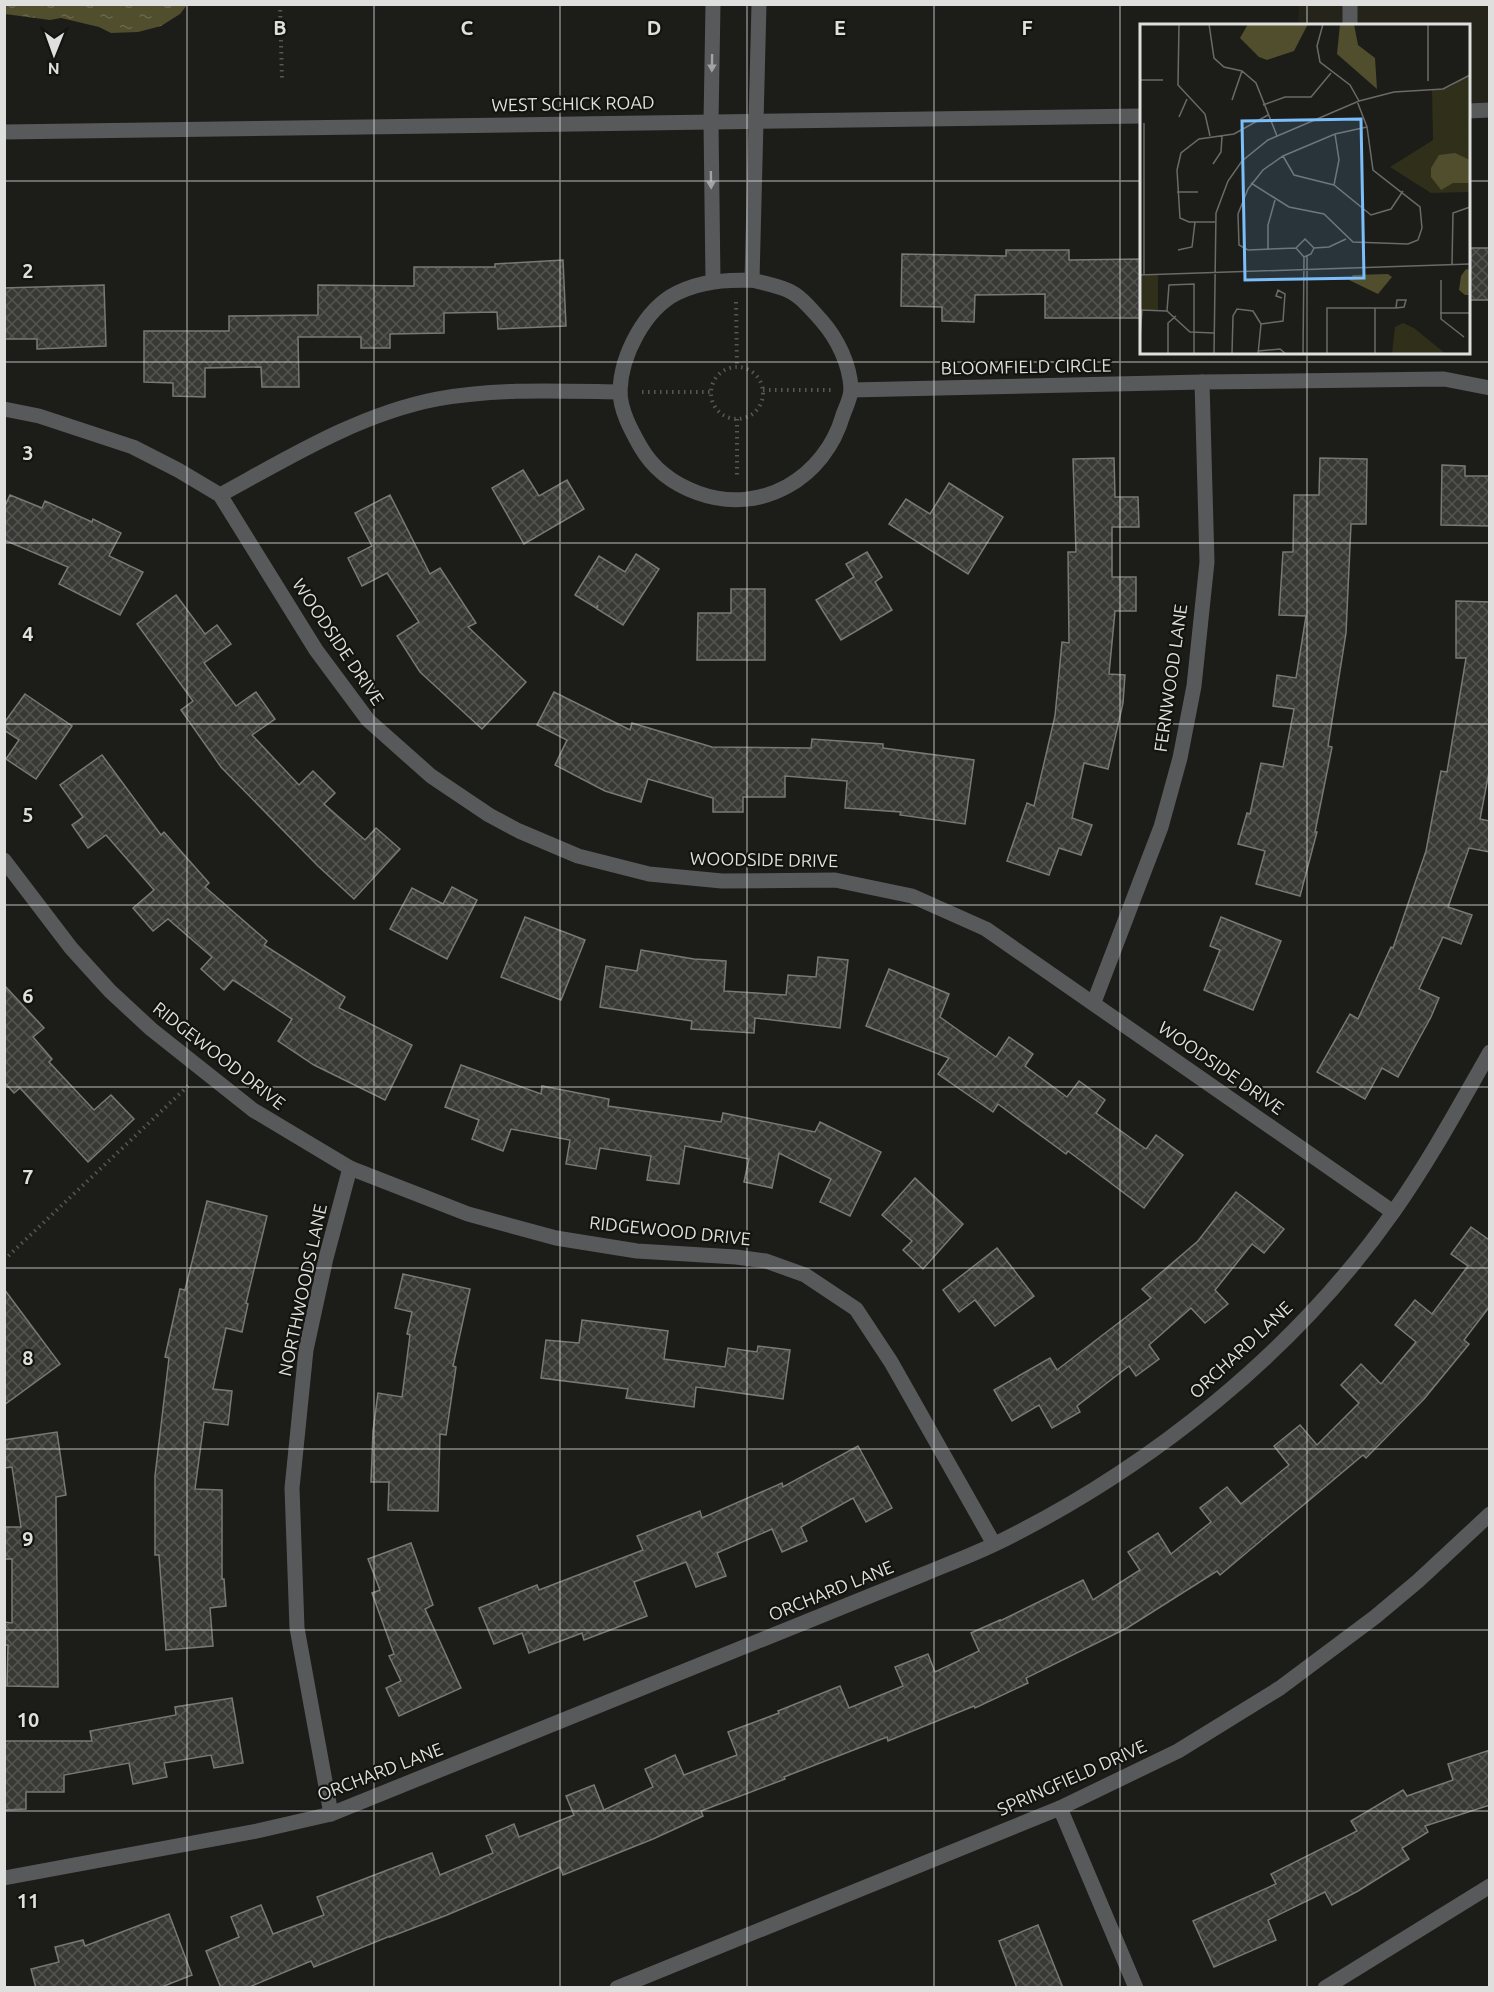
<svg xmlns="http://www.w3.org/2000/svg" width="1494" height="1992" font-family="Ubuntu,sans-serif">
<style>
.built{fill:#24241b}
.water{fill:url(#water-ripples)}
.building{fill:url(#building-cross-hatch);stroke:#787874;stroke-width:1.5}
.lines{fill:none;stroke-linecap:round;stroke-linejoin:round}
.path{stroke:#575754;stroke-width:4;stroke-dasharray:1.5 4.5;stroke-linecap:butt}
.minor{stroke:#58595a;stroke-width:15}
.oneway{fill:#a2a3a2}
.grid{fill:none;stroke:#dfdfdd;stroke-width:1.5;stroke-opacity:0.55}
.labels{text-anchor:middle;stroke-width:4.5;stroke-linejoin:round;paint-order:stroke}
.street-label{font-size:18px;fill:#dfdfdd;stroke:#131310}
.inset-road{fill:none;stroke:#6a6a67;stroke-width:1.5}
.view{fill:#7cbef9;fill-opacity:0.15;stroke:#7cbef9;stroke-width:3}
.inset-edge{fill:none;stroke:#dfdfdd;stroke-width:3}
.grid-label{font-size:20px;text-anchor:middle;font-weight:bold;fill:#dfdfdd;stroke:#131310;stroke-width:4.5;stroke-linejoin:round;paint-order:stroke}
</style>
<defs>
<pattern id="water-ripples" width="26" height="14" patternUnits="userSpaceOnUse" patternTransform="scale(1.5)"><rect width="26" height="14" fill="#504e2d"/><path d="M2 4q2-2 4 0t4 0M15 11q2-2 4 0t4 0" fill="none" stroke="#69674b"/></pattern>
<pattern id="building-cross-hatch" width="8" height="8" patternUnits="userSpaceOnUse" patternTransform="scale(1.5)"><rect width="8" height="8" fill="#383834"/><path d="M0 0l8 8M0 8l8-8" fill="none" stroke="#545451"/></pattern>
</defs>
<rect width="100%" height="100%" fill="#1c1c19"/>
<path class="built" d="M1299,5h190v100l-20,1 -1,-80h-170z"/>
<path class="water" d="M4,5l1,-1 182,1 -7,9 -19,12 -23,6 -27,1 -12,-6 -38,-9 -11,2 -45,-6z"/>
<g class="building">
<rect x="1468" y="248" width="22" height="52"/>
<path d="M1006,250h63v10l73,-1v59h-97v-24l-70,1 -1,27 -32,-1v-14l-41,-1 1,-52 104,2z"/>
<path d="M563,260l3,66 -68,3 -1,-17 -53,1v20l-54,1v14h-29v-11h-63l1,50h-37l-1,-20 -56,1v29l-32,-1v-13l-29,-1v-51h85v-15l89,-1v-30l96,1v-19h81v-3z"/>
<path d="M104,285l2,61 -69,3v-10h-33v-51z"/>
<path d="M1114,458l1,39h23l1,30h-27v50h24v34h-21l-6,63 16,1 -2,28 -15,66 -24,-6 -12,55 20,7 -11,30 -22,-7 -10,27 -42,-14 20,-58 7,3 21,-90 7,-74 7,1 -1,-91h8l-3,-93z"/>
<path d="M1320,458l47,1 -1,65h-15l-5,109 -18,113 4,1 -17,85h2l-17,64 -44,-12 9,-33 -27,-7 9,-31 3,1 11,-51 22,4 11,-58 -21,-3 4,-31 19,3 10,-62 -27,-1 4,-63h10l1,-57h25z"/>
<path d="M1442,465l23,1v10h25v50l-49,-1z"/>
<path d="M523,470l16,26 28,-16 17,29 -60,35 -32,-56z"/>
<path d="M949,483l54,34 -35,57 -79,-50 17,-25 24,15z"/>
<path d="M10,495l32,13 3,-7 47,21 1,-3 28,14 -12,23 34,16 -23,43 -61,-31 9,-17 -64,-27v-32z"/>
<path d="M390,495l40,79 10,-6 36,55 -8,4 58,55 -44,47 -62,-57 -23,-36 22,-14 -32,-49 -25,13 -14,-28 24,-12 -17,-33z"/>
<path d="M867,552l15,25 -7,5 17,28 -51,30 -25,-40 38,-23 -8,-13z"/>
<path d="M636,554l23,15 -36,56 -26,-16 1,-4 -2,3 -21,-13 24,-39 26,16z"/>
<path d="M731,589h34v71h-68l1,-47h33z"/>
<path d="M176,595l29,39 12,-9 14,19 -27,19 32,43 20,-14 19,27 -23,16 47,50 14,-14 22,22 -11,11 41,36 11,-12 24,21 -46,50 -36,-33 -97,-99 -40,-57 12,-9 -56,-77z"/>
<path d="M1456,601l34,1v165l-10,52 10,2v31l-21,-4 -21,59 24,8 -11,29 -18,-7 -24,52 20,9 -8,19 -33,60 -16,-9 -17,31 -48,-27 33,-58 8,5 33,-72 2,1 33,-97 15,-80 6,1 19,-114h-10z"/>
<path d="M554,692l76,38 2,-7 80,24 99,1 1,-9 71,5v4l91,12 -9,64 -65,-9 1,-3 -56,-4 2,-27 -62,-5v21h-42v15h-30v-14l-65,-19 -7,23 -36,-11 -50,-26 12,-25 -30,-15z"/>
<path d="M25,694l47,32 -36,53 -30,-20 13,-19 -15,-10v-7z"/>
<path d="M102,755l59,80 3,-3 45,51 -4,4 62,54 -3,4 81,52 -6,11 73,37 -27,55 -71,-35 -36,-24 14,-22 -59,-39 -9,10 -23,-21 11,-12 -44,-38 -15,12 -20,-23 21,-18 -48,-55 -18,13 -16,-23 11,-8 -23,-32z"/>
<path d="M452,887l25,13 -30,59 -57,-30 22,-41 31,16z"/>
<path d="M525,917l60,23 -24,60 -60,-23z"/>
<path d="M1221,917l60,24 -28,69 -49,-20 16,-40 -10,-4z"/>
<path d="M641,950l53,9 32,2 -2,30 62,4 2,-20 28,2 2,-20 30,3 -8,68 -85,-10 -1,15 -63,-4 1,-8 -92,-14 6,-41 31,5z"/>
<path d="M889,969l60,25 -9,23 56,40 13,-20 24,17 -8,12 42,31 12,-16 26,19 -9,13 50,36 10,-14 27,20 -39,53 -76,-57 -2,3 -68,-50 -5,8 -55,-38 11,-16 -83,-32z"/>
<path d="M4,985l40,43 -11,9 19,22 -3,3 45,48 17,-15 23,24 -46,43 -68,-74 -6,5 -10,-11z"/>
<path d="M461,1065l80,29 1,-8 67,13 -1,7 113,16 2,-9 92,19 5,-10 61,30 -31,64 -30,-14 11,-23 -52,-26 -7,35 -28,-6 5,-23 -64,-13 -6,38 -32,-4 4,-24 -51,-8 -4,21 -30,-5 4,-24 -59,-11 -8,22 -31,-12 7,-19 -34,-13z"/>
<path d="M915,1178l48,46 -40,45 -20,-19 9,-9 -30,-26z"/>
<path d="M1236,1192l48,37 -20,24 -12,-9 -37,46 13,14 -23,19 -14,-15 -42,37 10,14 -23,17 -7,-10 -52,40 3,6 -28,16 -13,-23 -27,16 -18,-31 56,-32 7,12 94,-72 -9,-9 56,-48z"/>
<path d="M207,1201l60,15 -21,87 2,1 -6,28 -16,-4 -13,61 19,2 -4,34 -24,-3 -9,67 27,1v89h2l2,27 -16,2 3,38 -47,4 -7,-95h-4v-79l14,-118 -4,-1 15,-68 5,1z"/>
<path d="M1471,1227l17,12 2,-2v69l-26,34 5,4 -45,55 -58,59 -3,-3 -143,120 -3,-4 -90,57 -101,50 2,5 -53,25 -1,-2 -86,35 -1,-4 -103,40 1,2 -84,32 2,5 -50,23 -90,36 -3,-8 -113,48 -57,22v-1l-76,31 -3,-6 -64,27h-26l-15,-37 33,-14 -8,-20 30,-12 12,29 51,-19 -7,-18 115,-44 8,22 53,-22 -7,-17 28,-12 5,13 55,-22 -8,-19 28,-11 10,25 49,-23 -8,-18 30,-14 9,20 53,-20 -9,-23 51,-19 -1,-2 62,-25 9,22 54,-22 -8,-19 33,-13 7,18 44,-21 -8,-18 29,-13v1l83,-41 10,20 47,-30 -12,-18 30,-19 13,21 40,-32 -11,-14 27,-21 14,17 48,-39 -15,-19 26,-21 17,20 42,-42 -18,-18 20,-21 20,20 35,-42 -21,-17 20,-25 17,14 36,-48 -17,-12z"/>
<path d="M997,1248l37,48 -39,30 -20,-26 -16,12 -16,-22z"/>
<path d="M403,1274l67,15 -17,77 3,1 -10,68 -6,-1 -2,77 -50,-1 1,-28h-18l2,-51 5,-38 24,4 8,-62 -3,-1 5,-22 -17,-4z"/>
<path d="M4,1289l56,75 -56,41z"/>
<path d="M582,1320l86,11 -4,28 61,8 3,-19 29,4 1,-6 32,4 -7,49 -87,-12 -2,20 -68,-9 2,-9 -87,-11 5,-38 33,3z"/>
<path d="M57,1432l9,63 -10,2 2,190 -51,-1 1,-41h-4v-23l8,1v-64h-8v-32h17l-9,-60 -8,1v-28z"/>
<path d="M858,1446l34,62 -26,14 -13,-24 -52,29 6,14 -25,11 -10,-23 -55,24 9,23 -30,11 -10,-25 -52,20 13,34 -63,24 -2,-7 -53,20 -7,-20 -28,11 -15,-36 58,-23 2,5 104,-40 -6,-14 63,-25 2,7 80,-35 1,4z"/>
<path d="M411,1543l22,62 -8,4 36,79 -62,28 -13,-28 15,-7 -12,-25 5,-2 -22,-61 8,-3 -12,-31z"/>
<path d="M232,1698l11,65 -29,5 -3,-13 -47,8 3,14 -34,7 -4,-21 -65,12v17h-38v17l-22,1v-69h88l-2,-10 86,-16 -1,-8z"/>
<path d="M1490,1750v55l-65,21 3,6 -26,16 7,11 -51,32 -26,14 -7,-13 -57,28 8,20 -62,27 -21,-46 83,-37 -5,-10 86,-43 -6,-10 52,-31 4,6 46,-16 -5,-16z"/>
<path d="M169,1914l23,61 -33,13h-123l-5,-19 28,-7 -4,-15 28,-7 2,6z"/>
<path d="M1038,1925l25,63h-46l-18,-47z"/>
</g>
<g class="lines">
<g class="path">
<path d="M280,4l2,76"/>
<path d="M736,302l1,65"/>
<circle cx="737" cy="393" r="26"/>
<path d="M763,390h68"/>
<path d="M642,392h69"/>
<path d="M737,419v59"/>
<path d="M4,1260l185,-175"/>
</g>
<g class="minor">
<path d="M1350,4v22"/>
<path d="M1468,111l22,-1"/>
<path d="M4,132l1138,-16"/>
<path d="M752,280c11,3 24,5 35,10 13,5 24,19 34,30 16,18 29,44 30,69 0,8 -5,18 -8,26 -18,63 -82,101 -145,78 -25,-9 -45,-24 -58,-47 -9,-16 -20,-36 -20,-55 1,-36 25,-82 57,-98 24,-12 49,-13 75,-13z"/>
<path d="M752,280l7,-276"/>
<path d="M713,281l-2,-159 2,-118"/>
<path d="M851,390l351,-8 242,-3 46,9"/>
<path d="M4,409l35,7 94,31 45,23 42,25 96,155 52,70 63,56 58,39 30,16 59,25 71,18 73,7 113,-1 77,16 74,33 407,283"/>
<path d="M220,495c68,-37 139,-81 217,-96 60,-11 122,-8 183,-7"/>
<path d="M4,860l67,88 39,43 41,38 102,81 97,58 118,46 88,24 81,13 99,6 30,4 39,14 51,34 35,53 103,182"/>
<path d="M1094,1002l67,-175 19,-69 14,-72 13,-124 -5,-180"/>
<path d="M1060,1808l76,180"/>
<path d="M331,1814l-34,-186 -5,-140 14,-138 20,-92 24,-90"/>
<path d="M4,1878l253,-47 74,-17 593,-240c24,-10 48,-19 71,-30 154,-75 300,-192 399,-333 36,-51 65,-105 96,-159"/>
<path d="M617,1988l443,-180 118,-57 102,-63 95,-71 43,-36 72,-67"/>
<path d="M1325,1988l165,-102"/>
</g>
</g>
<defs><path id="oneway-solid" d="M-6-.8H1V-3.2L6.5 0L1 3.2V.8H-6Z" transform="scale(1.5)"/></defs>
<g class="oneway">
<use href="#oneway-solid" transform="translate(712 63) rotate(91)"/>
<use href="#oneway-solid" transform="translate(711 180) rotate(89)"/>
</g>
<path class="grid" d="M187,4v1984M374,4v1984M560,4v1984M747,4v1984M934,4v1984M1120,4v1984M1307,4v22M4,181h1138M1468,181h22M1307,352v1636M4,362h1486M4,543h1486M4,724h1486M4,905h1486M4,1087h1486M4,1268h1486M4,1449h1486M4,1630h1486M4,1811h1486"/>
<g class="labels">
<g class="street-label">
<text transform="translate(573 104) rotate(-1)" y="6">WEST SCHICK ROAD</text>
<text transform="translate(1026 367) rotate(-1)" y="6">BLOOMFIELD CIRCLE</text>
<text transform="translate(338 642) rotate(56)" y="6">WOODSIDE DRIVE</text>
<text transform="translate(1171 678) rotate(-82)" y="6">FERNWOOD LANE</text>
<text transform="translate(764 860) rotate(1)" y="6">WOODSIDE DRIVE</text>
<text transform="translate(219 1056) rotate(38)" y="6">RIDGEWOOD DRIVE</text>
<text transform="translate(1221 1068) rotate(35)" y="6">WOODSIDE DRIVE</text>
<text transform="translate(670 1231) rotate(6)" y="6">RIDGEWOOD DRIVE</text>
<text transform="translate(303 1290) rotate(-78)" y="6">NORTHWOODS LANE</text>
<text transform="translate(1241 1350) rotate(-43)" y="6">ORCHARD LANE</text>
<text transform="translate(831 1591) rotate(-22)" y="6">ORCHARD LANE</text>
<text transform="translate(380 1772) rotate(-21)" y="6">ORCHARD LANE</text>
<text transform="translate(1072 1778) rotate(-24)" y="6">SPRINGFIELD DRIVE</text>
</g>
</g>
<g transform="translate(1140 24)">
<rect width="330" height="330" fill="#1c1c19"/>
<path d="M330,50v118l-39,1 -41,-26 43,-27 -1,-50 18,-3zM18,251v36h-16v-35zM263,299l11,5 32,26h-54l3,-27z" fill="#302f1a"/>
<path d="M330,70v23l-17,4 1,-16zM330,97v22l-11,-6 -6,-13z" fill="#302f1a"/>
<path d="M108,0h60l-14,27 -27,9 -8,-3 -19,-19zM200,0h14l4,21 17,13 2,31 -40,-35zM315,129l15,7v23h-17l-12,7 -10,-13v-9l8,-13zM326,245l4,1v25h-5l-6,-5 2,-14zM248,250l4,3 -14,17 -29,-14 4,-5z" fill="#504e2d"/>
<path class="inset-road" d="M39,0l-1,61 27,29 5,22M69,0l5,34 10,9 18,4 14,12 21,53M183,0l-6,22 3,16 30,23 9,16M0,56h23M288,57v-57M92,76l10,-29M123,81l22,-8h26l20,-24M39,93l8,-18M143,132l11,19 40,10 37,30 20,-6 12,-18M73,140l8,-12 1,-16M111,159l38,24 35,7 29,28 55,2 10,-4 4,-12 -2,-21 -47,-37 -6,-43 -10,-26M194,161l5,-25 -4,-26M37,168h21M75,198h-26l-9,-4 -3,-48 4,-17 18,-14 35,-5 34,-19M156,224l-48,2 -9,-5 -1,-31 10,-25 15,-19 20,-14 52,-22 32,-7M156,224l8,9 7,-3 3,-6M156,224l9,-9 9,9M174,224l15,-1 17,-8M128,225v-24l7,-25M38,226l14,-3 3,-25M167,232v98M312,240l1,-51 17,-6M0,251l330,-11M4,251v-152M301,256v39l23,18M0,286l27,1 23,21 24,1M27,287l2,-26 25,-1v70M300,289h30M121,300l22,-3 2,-27 -7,-4 -2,6 6,2M0,314l2,-28M118,327l22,-2 6,5M28,330v-31l8,-7M74,330l2,-141 12,-32 14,-20 26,-21 91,-39 35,-9 49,-3 27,-14M92,330l1,-38 4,-7 16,2 8,13M118,330l3,-30M163,330l1,-97M187,330v-46h69l8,-1 2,-7h-9l-1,8M235,330v-46"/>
<path class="view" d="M221,95l3,159 -119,2 -3,-159z"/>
<rect width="330" height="330" class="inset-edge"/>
</g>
<g class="grid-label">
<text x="280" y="35">B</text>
<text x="467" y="35">C</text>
<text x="654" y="35">D</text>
<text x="840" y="35">E</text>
<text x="1027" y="35">F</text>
<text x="28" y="278">2</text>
<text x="28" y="460">3</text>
<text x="28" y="641">4</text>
<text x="28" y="822">5</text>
<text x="28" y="1003">6</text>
<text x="28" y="1184">7</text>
<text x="28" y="1365">8</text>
<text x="28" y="1546">9</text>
<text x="28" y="1727">10</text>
<text x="28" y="1908">11</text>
</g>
<rect width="1494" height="1992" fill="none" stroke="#dfdfdd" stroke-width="12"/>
<g transform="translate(54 54) rotate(181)" stroke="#131310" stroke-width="4.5" paint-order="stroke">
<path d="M0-4.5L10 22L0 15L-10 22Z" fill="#dfdfdd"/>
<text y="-9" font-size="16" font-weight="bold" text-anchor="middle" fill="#dfdfdd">N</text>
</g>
</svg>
